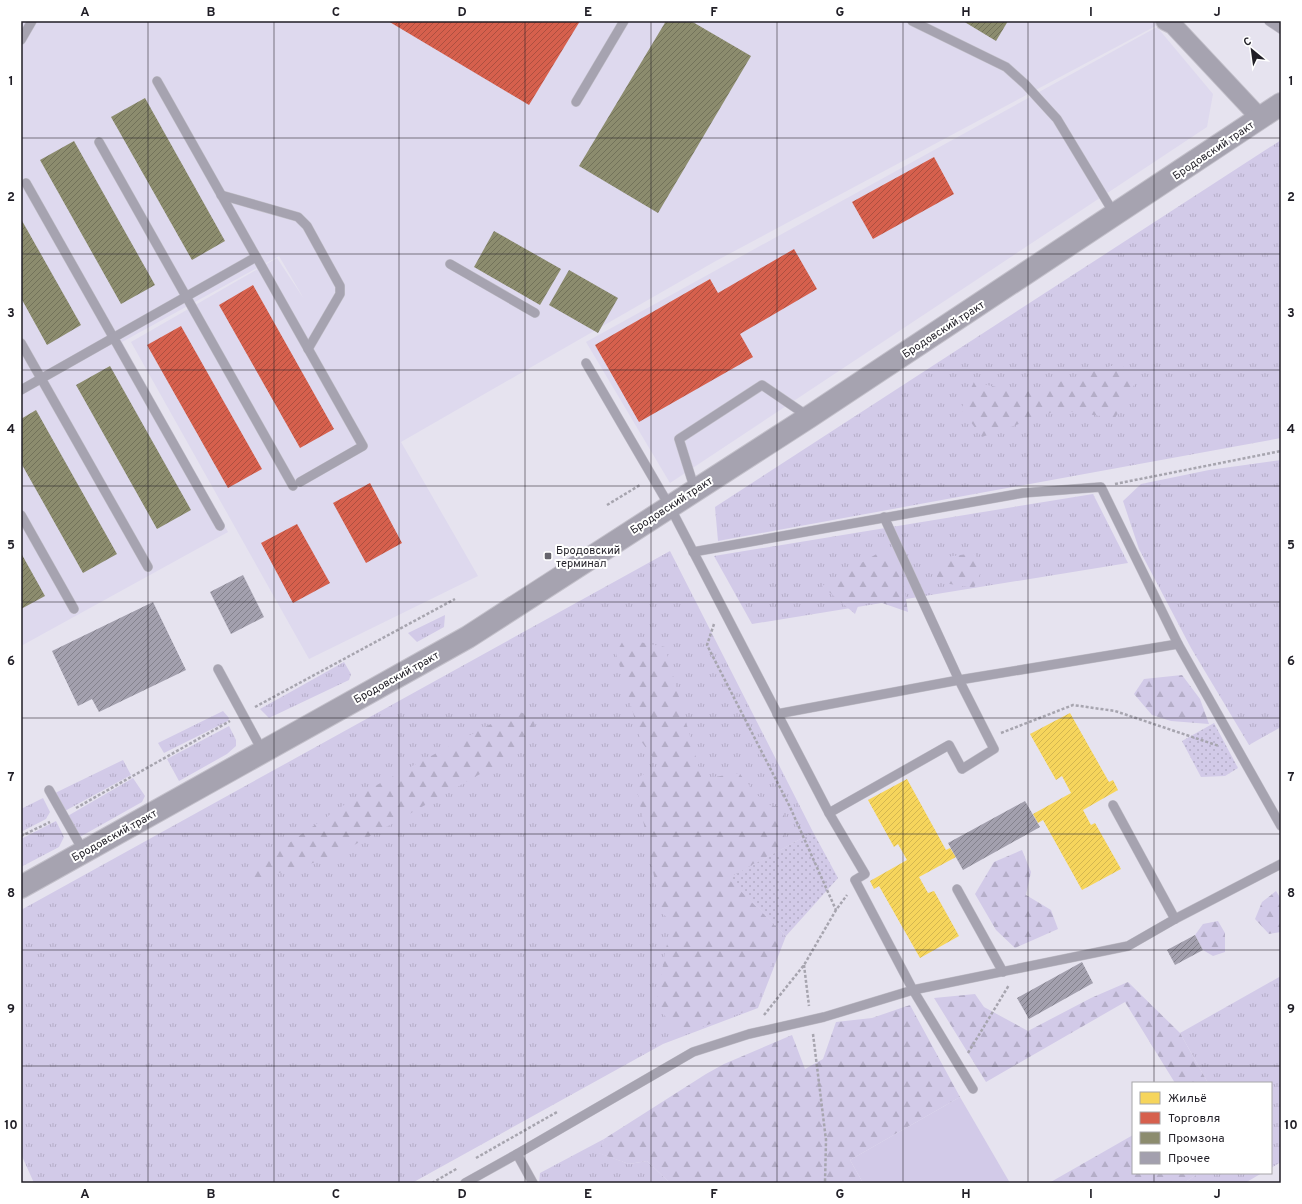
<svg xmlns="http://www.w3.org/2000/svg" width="1302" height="1204" font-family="Overpass,sans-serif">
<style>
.built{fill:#ded9ee}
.grass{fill:url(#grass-tufts)}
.forest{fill:url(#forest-firs)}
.park{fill:url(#park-dots)}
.pitch{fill:#d2cae8}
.homes{fill:url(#homes-hatch)}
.shops{fill:url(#shops-hatch)}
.industry{fill:url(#industry-hatch)}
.building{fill:url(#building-hatch)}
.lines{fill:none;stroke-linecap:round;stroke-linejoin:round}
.service-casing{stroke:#c3c0ca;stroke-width:10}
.minor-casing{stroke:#c3c0ca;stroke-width:20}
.tertiary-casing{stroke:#c3c0ca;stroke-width:24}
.path{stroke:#a7a5af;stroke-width:2.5;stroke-dasharray:3 2;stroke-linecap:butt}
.service{stroke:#a6a3b0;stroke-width:9}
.minor{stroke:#a6a3b0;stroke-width:18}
.tertiary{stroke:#a6a3b0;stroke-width:22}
.grid{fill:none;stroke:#201e26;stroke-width:1;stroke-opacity:0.55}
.poi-dot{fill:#65636c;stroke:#fff;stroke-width:1.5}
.labels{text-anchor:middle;stroke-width:4;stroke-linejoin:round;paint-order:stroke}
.street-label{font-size:11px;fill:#201e26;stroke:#fff}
.poi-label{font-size:11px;fill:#201e26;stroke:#fff;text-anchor:start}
.neatline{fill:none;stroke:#201e26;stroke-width:1.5}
.grid-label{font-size:13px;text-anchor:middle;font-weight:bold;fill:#201e26}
</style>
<defs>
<pattern id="grass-tufts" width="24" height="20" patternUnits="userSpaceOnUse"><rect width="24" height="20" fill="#d2cae8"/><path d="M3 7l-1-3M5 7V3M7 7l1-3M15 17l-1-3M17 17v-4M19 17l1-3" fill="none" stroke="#b4adc7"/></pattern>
<pattern id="forest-firs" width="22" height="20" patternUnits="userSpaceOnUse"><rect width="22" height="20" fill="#d2cae8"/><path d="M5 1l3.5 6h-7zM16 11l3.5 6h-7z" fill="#b4adc7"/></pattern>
<pattern id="park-dots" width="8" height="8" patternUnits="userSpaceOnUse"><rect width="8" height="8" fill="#d2cae8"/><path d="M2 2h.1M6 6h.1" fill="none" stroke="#b4adc7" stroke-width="1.8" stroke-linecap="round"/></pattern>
<pattern id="homes-hatch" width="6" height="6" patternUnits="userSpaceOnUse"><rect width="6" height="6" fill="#f6d55c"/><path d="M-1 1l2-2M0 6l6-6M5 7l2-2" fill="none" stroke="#d3b650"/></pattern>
<pattern id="shops-hatch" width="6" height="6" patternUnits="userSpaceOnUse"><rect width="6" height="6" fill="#d6604d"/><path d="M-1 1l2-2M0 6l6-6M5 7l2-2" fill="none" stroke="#ad4f40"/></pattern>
<pattern id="industry-hatch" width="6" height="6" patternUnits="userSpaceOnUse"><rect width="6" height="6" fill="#8c8c6e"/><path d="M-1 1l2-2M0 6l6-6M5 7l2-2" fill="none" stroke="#72725a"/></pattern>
<pattern id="building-hatch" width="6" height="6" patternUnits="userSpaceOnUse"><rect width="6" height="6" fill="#a3a0ae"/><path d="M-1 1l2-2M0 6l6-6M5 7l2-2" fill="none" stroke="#84828d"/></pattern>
</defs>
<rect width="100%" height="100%" fill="#e6e3ef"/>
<g class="built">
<path d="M21,21h1144l-451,241 -313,180 77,134 -169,83 -178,-317 146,-84 27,41 -25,-43 -157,86 106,190 -207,114z"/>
<path d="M1157,27l56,67 -6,33 -537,356 -84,-141z"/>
</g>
<g class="grass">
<path d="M1281,140v298l-563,103 -3,-34z"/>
<path d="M1281,460v267l-32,18 -58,-97 -52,-99 -16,-48 18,-17 68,-14z"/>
<path d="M1093,494l35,69 -376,61 -38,-68z"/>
<path d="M670,551l143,281 -83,46 56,58 -28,72 -95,36 -251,139h-378l-13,-29v-244z"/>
<path d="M445,615l-1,12 -27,15 -9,-9z"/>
<path d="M344,662l7,12 -2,6 -80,38 -9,-9z"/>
<path d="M223,711l6,7 -1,3 -64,32 -6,-10z"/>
<path d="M229,726l7,14v6l-9,8 -48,27 -12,-22z"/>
<path d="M123,760l8,15 -68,37 -10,-18z"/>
<path d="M133,778l12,18 -3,6 -64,36 -12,-21z"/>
<path d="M43,798l7,14 -4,7 -25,13v-23z"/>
<path d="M56,821l8,16 -5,10 -38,20v-28z"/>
<path d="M1281,976v186l-10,6v-85h-63l-28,-50z"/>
<path d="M604,1139l-5,14 30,11 18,-3 23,22h-131l1,-10z"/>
<path d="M1199,1173h63l-17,10h-61z"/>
</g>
<g class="forest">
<path d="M1121,363l14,20 -20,35 -57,-8 -76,27 -21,-28 13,-27 48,11z"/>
<path d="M885,549l16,18 7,45 -46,-16 -7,18 -33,-28z"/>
<path d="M974,553l9,14 -9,21 -36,-6 -5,-23z"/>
<path d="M624,639l41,8 37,132 37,-6 26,31 19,4v39l-56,31 55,56 -28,74 -70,25h-7l-22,-29 10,-56 7,-25 -12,-11 -26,-133 24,-13 -18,-25 -25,-88z"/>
<path d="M1182,675l18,24 9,25 -38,-3 -19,-6 -18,-21 10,-15z"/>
<path d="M515,711l19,5 1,16 -23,24 -179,101 -78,23 -4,-11 109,-75z"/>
<path d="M1022,850l9,22 -5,23 25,15 7,19 -43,19 -19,-18 -21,-36 19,-32z"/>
<path d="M1276,891l5,8v33l-12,2 -14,-15 7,-17z"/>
<path d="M1218,921l7,12v19l-12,4 -10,-6 -8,-15 8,-11z"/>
<path d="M1128,982l52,51 28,50h-33l-50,-81 -139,80 -52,-84 41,-4 9,13 44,24 63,-33z"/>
<path d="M910,1005l50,92 -110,63 13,23h-193l-23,-22 -18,3 -31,-11 6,-14 102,-65 18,-10 68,-29 13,34 18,-10 13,-37 36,-4z"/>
<path d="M1133,1135v38h66l-15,10h-135z"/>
</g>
<g class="park">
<path d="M1214,723l24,45 -13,8 -24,1 -19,-36z"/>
<path d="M813,832l25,46 -52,58 -57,-58z"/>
</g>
<path class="pitch" d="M960,1097l50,86h-147l-13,-23z"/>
<g class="homes">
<path d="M1070,713l39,69 4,-2 5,10 -35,20 8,15 4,-2 26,46 -39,21 -39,-70 -5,3 -5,-9 38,-21 -9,-17 -6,4 -26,-46z"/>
<path d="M907,779l39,71 4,-2 6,9 -37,20 9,16 6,-2 25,45 -39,22 -41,-72 -5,3 -4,-8 37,-21 -9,-16 -4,3 -26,-47z"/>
</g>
<g class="shops">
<path d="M388,21h192l-51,84z"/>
<path d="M934,157l20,37 -81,45 -21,-37z"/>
<path d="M794,249l23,40 -77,45 13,23 -114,65 -44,-77 115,-66 8,14z"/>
<path d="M253,285l81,144 -34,19 -81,-143z"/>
<path d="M181,326l81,143 -34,19 -81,-143z"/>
<path d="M370,483l32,60 -36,20 -33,-60z"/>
<path d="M297,524l33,59 -37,20 -32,-60z"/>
</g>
<g class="industry">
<path d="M666,21h25l60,35 -93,157 -79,-47z"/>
<path d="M963,21h45l-12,20z"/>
<path d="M145,98l80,143 -33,19 -81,-143z"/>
<path d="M74,141l81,144 -34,19 -81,-144z"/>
<path d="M21,219l60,106 -34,20 -26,-47z"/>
<path d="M494,231l67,38 -21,36 -66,-38z"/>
<path d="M569,270l49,28 -20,35 -49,-28z"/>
<path d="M110,366l81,144 -34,19 -81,-144z"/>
<path d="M36,410l81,144 -34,19 -62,-110v-44z"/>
<path d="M21,553l24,43 -24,13z"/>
</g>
<g class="building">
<path d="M243,575l21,42 -33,17 -21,-42z"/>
<path d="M153,602l33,68 -87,42 -7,-13 -14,7 -26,-55z"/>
<path d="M1025,801l15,26 -77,43 -15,-27z"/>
<path d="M1195,935l8,15 -28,15 -8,-15z"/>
<path d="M1082,962l11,21 -64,36 -12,-21z"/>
</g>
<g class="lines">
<g class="service-casing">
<g id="service">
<path d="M912,21l94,46 19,17 32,35 58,96"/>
<path d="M1269,21l12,8"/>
<path d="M21,40l11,-19"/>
<path d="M157,81l206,365 -63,36"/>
<path d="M576,102l48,-81"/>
<path d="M99,142l194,344"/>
<path d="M26,183l194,343"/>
<path d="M221,195l77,22 9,9 33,60v8l-32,55"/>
<path d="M450,264l85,49"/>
<path d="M21,343l127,224"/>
<path d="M586,363l84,144 159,306 120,-68 13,24 32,-20 -35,-69 -75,-163"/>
<path d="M21,390l235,-133"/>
<path d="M695,490l-16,-51 83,-54 47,32"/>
<path d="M21,515l53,94"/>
<path d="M693,552l330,-59 78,-6 77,157 103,182"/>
<path d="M218,669l45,83"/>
<path d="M777,714l182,-34 219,-36"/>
<path d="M49,790l35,62"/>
<path d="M1113,805l62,114"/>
<path d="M829,813l36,61 -10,6 58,110 60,99"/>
<path d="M957,889l46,83"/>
<path d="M465,1183l52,-29"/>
<path d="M533,1183l-16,-29 176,-102 56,-18 75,-17 89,-27 215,-44 47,-27 106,-55"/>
</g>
</g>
<g class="minor-casing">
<path id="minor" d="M1165,21l8,4 87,93"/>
</g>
<g class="tertiary-casing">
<path id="tertiary" d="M21,887l447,-250 341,-220 472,-313"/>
</g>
<g class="path">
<path d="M1115,484l166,-33"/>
<path d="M607,505l33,-20"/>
<path d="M714,624l-7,21 83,162 46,103"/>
<path d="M255,707l200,-108"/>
<path d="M1001,733l72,-28 42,6 104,35"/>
<path d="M76,808l154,-87"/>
<path d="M21,836l29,-14"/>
<path d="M804,965l5,41"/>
<path d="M764,1015l40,-50 32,-55 11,-15"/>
<path d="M813,1034l13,106 -1,43"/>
<path d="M968,1053l41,-68"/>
<path d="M476,1158l81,-46"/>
<path d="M432,1183l26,-15"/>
</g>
<use href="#service" class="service"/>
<use href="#minor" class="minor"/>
<use href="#tertiary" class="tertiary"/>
</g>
<path class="grid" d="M148,21v1162M274,21v1162M399,21v1162M525,21v1162M651,21v1162M777,21v1162M903,21v1162M1028,21v1162M1154,21v1062M21,138h1260M21,254h1260M21,370h1260M21,486h1260M21,602h1260M21,718h1260M21,834h1260M21,950h1260M21,1066h1260M1154,1173v10"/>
<rect class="poi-dot" x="544" y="552" width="8" height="8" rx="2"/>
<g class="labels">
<g class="street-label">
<text transform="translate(1213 150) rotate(-34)" y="4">Бродовский тракт</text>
<text transform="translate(943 329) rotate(-33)" y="4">Бродовский тракт</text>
<text transform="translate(671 505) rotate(-33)" y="4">Бродовский тракт</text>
<text transform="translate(396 677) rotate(-29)" y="4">Бродовский тракт</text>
<text transform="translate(114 835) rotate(-29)" y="4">Бродовский тракт</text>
</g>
<g class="poi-label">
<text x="556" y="554">Бродовский<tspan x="556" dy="13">терминал</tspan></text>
</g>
</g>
<rect width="1302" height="1204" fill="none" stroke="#ffffff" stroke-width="44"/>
<rect x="1132" y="1082" width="140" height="92" fill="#ffffff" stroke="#a6a5a8"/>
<rect x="1140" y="1092" width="20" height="12" fill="#f6d55c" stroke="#a6a5a8"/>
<text x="1168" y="1102" font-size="12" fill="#201e26">Жильё</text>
<rect x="1140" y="1112" width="20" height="12" fill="#d6604d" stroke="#a6a5a8"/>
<text x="1168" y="1122" font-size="12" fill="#201e26">Торговля</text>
<rect x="1140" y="1132" width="20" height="12" fill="#8c8c6e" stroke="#a6a5a8"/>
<text x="1168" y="1142" font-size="12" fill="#201e26">Промзона</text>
<rect x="1140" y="1152" width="20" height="12" fill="#a3a0ae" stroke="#a6a5a8"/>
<text x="1168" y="1162" font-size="12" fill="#201e26">Прочее</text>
<g transform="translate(1252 50) rotate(331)" stroke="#ffffff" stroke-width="3" paint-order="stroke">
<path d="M0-3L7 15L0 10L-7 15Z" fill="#201e26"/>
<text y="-6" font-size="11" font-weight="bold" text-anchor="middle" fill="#201e26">С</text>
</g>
<rect x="22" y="22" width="1258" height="1160" class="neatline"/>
<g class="grid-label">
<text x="85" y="16">A</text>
<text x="211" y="16">B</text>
<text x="336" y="16">C</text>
<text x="462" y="16">D</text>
<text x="588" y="16">E</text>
<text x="714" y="16">F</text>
<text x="840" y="16">G</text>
<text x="966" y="16">H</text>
<text x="1091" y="16">I</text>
<text x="1217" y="16">J</text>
<text x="11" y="85">1</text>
<text x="1291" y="85">1</text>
<text x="11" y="201">2</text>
<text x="1291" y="201">2</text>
<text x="11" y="317">3</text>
<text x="1291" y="317">3</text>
<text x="11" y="433">4</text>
<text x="1291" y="433">4</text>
<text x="11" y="549">5</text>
<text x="1291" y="549">5</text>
<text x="11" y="665">6</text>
<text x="1291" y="665">6</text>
<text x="11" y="781">7</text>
<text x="1291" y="781">7</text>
<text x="11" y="897">8</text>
<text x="1291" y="897">8</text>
<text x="11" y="1013">9</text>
<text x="1291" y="1013">9</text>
<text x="11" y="1129">10</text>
<text x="1291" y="1129">10</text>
<text x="85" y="1198">A</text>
<text x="211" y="1198">B</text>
<text x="336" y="1198">C</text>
<text x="462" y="1198">D</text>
<text x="588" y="1198">E</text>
<text x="714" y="1198">F</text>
<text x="840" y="1198">G</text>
<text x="966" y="1198">H</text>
<text x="1091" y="1198">I</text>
<text x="1217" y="1198">J</text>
</g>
</svg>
